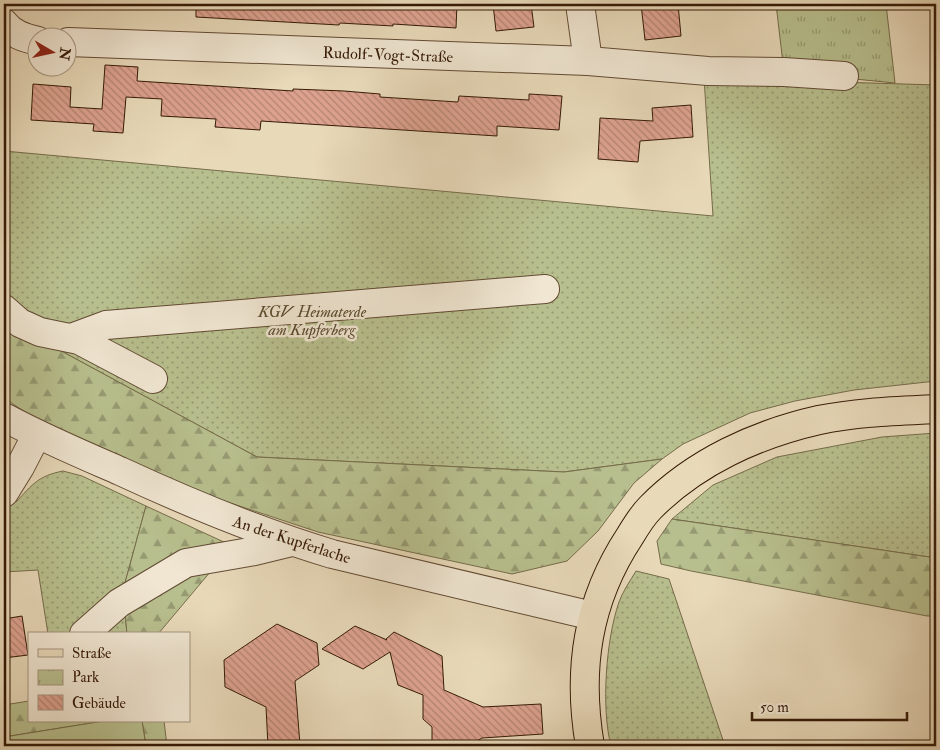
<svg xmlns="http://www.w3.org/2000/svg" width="940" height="750" font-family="'IM FELL Double Pica',serif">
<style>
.grass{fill:url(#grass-dots);stroke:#766c4a}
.forest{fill:url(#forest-firs);stroke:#766c4a}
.park{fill:url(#park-tufts);stroke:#766c4a}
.pitch{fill:#b8bf8e;stroke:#766c4a}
.building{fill:url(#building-back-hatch);stroke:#351a06}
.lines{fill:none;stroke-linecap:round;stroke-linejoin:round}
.minor-casing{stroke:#624a33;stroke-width:30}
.major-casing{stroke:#351a06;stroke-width:30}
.minor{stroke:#f0e6d2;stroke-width:28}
.major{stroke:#e8d9b9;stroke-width:28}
.labels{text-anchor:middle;stroke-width:5;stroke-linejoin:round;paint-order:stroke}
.street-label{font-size:16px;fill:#351a06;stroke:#f0e6d2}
.park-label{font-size:16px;font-style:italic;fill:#5c4c2f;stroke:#f0e6d2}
</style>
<defs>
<pattern id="grass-dots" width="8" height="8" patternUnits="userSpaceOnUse" patternTransform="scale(1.25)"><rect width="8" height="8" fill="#b8bf8e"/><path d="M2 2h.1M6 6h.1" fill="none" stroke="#969a72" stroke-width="1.8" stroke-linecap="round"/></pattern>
<pattern id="forest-firs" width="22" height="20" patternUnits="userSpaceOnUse" patternTransform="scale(1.25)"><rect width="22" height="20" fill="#b8bf8e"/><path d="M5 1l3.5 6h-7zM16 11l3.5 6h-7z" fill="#969a72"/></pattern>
<pattern id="park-tufts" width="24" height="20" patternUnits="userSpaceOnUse" patternTransform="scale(1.25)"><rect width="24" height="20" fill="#b8bf8e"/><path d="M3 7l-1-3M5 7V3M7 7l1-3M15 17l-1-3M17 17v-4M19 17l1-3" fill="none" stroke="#969a72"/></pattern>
<pattern id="building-back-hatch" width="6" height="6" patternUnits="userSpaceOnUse" patternTransform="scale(1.25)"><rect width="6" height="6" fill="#dda28f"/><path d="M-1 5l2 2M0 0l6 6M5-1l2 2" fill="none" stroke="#b48373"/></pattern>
</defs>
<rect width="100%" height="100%" fill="#e8d9b9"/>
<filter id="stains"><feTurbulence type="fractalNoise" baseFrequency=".004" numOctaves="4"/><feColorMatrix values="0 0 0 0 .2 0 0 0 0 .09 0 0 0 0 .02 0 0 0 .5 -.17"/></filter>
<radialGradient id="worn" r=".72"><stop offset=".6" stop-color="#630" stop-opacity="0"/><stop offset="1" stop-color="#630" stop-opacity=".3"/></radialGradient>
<g class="grass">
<path d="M704,78l232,7v296l-82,9 -59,11 -45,12 -67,31 -21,15 -98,13 -307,-15 -253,-137v-169l709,65z"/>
<path d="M936,433v125l-264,-39 41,-34 64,-28 105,-20z"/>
<path d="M63,471l19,5 64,30 -23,84 4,44h-79l-10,-64 -34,2v-83l12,13c17,-18 22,-26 47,-31z"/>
<path d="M636,571l33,8 56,167h-114c-10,-38 -5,-107 8,-144 4,-11 11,-21 17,-31z"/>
</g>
<g class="forest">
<path d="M4,320l253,137 307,15 98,-13 -28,24 -36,48 -31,30 -55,13 -194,-42 -109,-36 -166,-72 -39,-26z"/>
<path d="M146,506l121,56 -56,9 -53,63h-31l-4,-44z"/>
<path d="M672,519l264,39v58h-9l-236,-45 -30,-7 -4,-23z"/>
<path d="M29,701v20h75l-100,16v-32z"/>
<path d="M142,721h22l3,25h-21z"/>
</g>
<path class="park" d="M776,4h110l9,79 -111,-11z"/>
<path class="pitch" d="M104,721h38l4,25h-142v-9z"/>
<g class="building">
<path d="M196,4h261l-1,24 -63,-4v2l-53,-3 -1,2 -143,-8z"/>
<path d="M493,4h38l3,23 -38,4z"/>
<path d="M641,4h37l3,32 -36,4z"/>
<path d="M105,65l33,2 -1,14 156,10v-2l51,2 36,3v3l78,5 1,-6 70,4v-6l33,2 -3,34 -62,-4v10l-236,-15 -1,9 -45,-3 1,-8 -55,-3 1,-17 -36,-2 -3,36 -30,-2 1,-7 -63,-4 2,-36 38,3 -1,20 32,2z"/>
<path d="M691,105l2,32 -53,4 -2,21 -40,-3 2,-41 53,3 -1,-13z"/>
<path d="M22,616l6,39 -24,3v-39z"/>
<path d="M277,624l40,19 2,22 -24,16 5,64 -32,1 -2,-39 -41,-20 -1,-27z"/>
<path d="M355,626l32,14 -1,-1 8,-7 48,24 2,34 39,17 58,-3 2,30 -61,4 -13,8h-26l-11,-4v-15l-9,-8v-24l-25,-10 -8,-33 -27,17 -41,-20z"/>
</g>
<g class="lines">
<g class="minor-casing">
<g id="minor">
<path d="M580,4l8,57"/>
<path d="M4,23c8,11 20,15 34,18"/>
<path d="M68,42l520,19 120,10 76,1 60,4"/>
<path d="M4,309l16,14 20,9 39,8 74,39"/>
<path d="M71,338l35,-13 439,-36"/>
<path d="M6,418c37,20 75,36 114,53 69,32 139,61 212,83l261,62"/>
<path d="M4,493l16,-26 17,-33"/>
<path d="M84,634l35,-31 67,-40 69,-12 37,-9"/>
</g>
</g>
<g class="major-casing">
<path id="major" d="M590,746c-13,-76 -3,-145 40,-210 6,-10 12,-20 20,-28 45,-46 107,-74 169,-88 39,-8 78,-9 117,-11"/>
</g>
<use href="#minor" class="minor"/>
<use href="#major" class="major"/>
</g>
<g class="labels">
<g class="street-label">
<text transform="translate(388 54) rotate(2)" y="6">Rudolf-Vogt-Straße</text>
<text transform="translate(292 539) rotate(18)" y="6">An der Kupferlache</text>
</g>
<g class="park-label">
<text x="312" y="317">KGV Heimaterde<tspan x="312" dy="18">am Kupferberg</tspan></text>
</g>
</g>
<rect width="940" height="750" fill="none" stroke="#e8d9b9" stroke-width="20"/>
<rect x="5" y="5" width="930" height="740" fill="none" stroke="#351a06" stroke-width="2.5"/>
<rect x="10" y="10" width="920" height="730" fill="none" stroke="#351a06"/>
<rect x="28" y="632" width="162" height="90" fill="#f0e6d2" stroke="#a59480"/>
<rect x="38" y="649" width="25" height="8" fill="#e8d9b9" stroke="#a59480"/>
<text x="72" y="658" font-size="15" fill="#351a06">Straße</text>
<rect x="38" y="670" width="25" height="15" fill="url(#park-tufts)" stroke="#a59480"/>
<text x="72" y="682" font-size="15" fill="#351a06">Park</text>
<rect x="38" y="695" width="25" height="15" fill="url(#building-back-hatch)" stroke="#a59480"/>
<text x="72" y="708" font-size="15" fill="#351a06">Gebäude</text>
<g transform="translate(52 52) rotate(99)"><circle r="24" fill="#f0e6d2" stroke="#a59480"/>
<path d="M0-4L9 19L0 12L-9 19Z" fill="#8f2418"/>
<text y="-8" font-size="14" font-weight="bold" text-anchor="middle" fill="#351a06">N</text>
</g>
<path d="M752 712v8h155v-8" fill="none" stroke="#351a06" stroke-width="2.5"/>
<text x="760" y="712" font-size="15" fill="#351a06" stroke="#f0e6d2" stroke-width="4" paint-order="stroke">50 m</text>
<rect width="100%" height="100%" filter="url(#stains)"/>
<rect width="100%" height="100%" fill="url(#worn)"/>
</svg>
